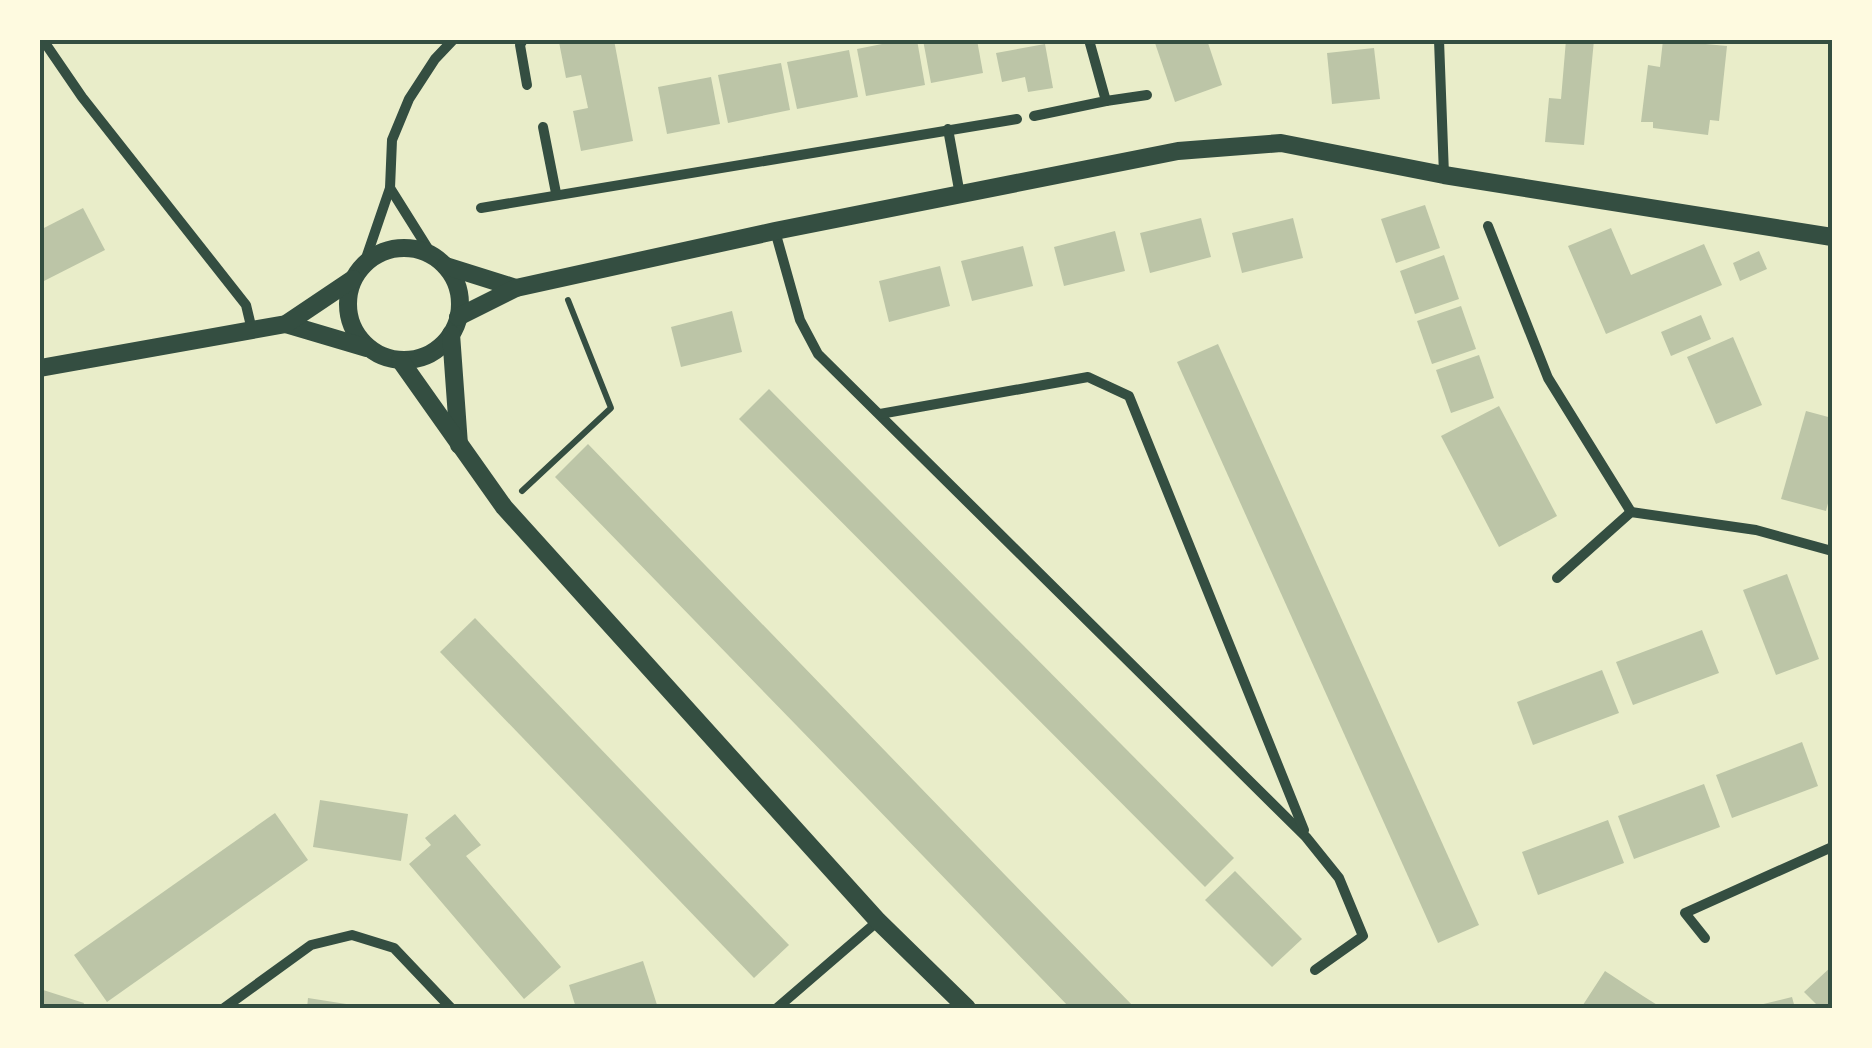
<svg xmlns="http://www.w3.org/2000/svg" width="1872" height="1048" font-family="Jost,sans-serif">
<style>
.building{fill:#bcc5a7}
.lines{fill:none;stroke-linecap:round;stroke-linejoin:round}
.path{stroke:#344e41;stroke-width:6}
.minor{stroke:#344e41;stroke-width:10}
.tertiary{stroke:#344e41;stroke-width:18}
.neatline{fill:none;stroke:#344e41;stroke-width:4}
</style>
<rect width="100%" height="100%" fill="#e9edc9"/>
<g class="building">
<path d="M574,40h40l19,101 -52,10 -8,-40 15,-3 -7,-33 -15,3 -7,-36z"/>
<path d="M902,40h15l8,45 -59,11 -9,-47z"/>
<path d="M923,40h54l6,33 -52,10z"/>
<path d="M1154,40h53l15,45 -47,17z"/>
<path d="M1566,40h28l-10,105 -39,-3 4,-44 12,1z"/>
<path d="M1663,40l64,6 -8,75 -9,-1 -2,15 -55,-7v-6h-12l7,-57 12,2z"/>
<path d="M1045,44l8,44 -25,4 -3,-15 -23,5 -6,-29z"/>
<path d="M1374,48l6,51 -48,5 -5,-51z"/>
<path d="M849,50l9,47 -61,12 -10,-47z"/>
<path d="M781,63l9,47 -62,13 -10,-48z"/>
<path d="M711,77l9,47 -53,10 -9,-47z"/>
<path d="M1425,205l15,43 -44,15 -15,-44z"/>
<path d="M83,208l22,42 -65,33v-53z"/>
<path d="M1201,218l10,39 -61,16 -10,-40z"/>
<path d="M1293,218l10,40 -61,15 -10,-40z"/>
<path d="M1611,228l20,47 73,-31 18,41 -116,49 -38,-88z"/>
<path d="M1115,231l10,40 -61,15 -10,-39z"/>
<path d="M1023,246l10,40 -61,15 -11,-40z"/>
<path d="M1759,251l8,18 -27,12 -7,-18z"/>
<path d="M1444,255l15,44 -44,15 -15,-43z"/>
<path d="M940,266l10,40 -61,16 -10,-41z"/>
<path d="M1461,306l15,43 -44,15 -15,-43z"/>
<path d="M732,311l10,41 -61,15 -10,-40z"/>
<path d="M1701,315l10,24 -40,17 -10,-24z"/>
<path d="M1733,337l29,68 -46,19 -29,-67z"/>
<path d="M1218,344l261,581 -41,18 -261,-581z"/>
<path d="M1479,355l15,43 -43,15 -15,-43z"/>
<path d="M769,389l465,469 -29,29 -466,-468z"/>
<path d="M1499,406l58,110 -58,31 -58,-111z"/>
<path d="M1806,411l26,7v70l-6,23 -45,-12z"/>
<path d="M588,444l419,433 128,131h-65l-203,-210 -312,-321z"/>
<path d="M1787,574l32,85 -43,16 -33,-85z"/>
<path d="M475,618l314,327 -35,33 -314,-326z"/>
<path d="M1702,630l17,43 -86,32 -17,-43z"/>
<path d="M1602,670l17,43 -86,32 -16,-43z"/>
<path d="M1802,742l16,44 -86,32 -16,-43z"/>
<path d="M1704,784l16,43 -86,32 -16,-43z"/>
<path d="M320,800l88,14 -7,47 -88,-14z"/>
<path d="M275,813l33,47 -201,142 -33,-47z"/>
<path d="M455,814l26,31 -15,11 95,111 -37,32 -115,-135 22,-19 -6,-7z"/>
<path d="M1608,820l16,43 -86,32 -16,-43z"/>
<path d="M1235,871l67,68 -30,28 -67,-67z"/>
<path d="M643,961l15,47h-82l-7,-23z"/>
<path d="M1832,966v42h-12l-16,-16z"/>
<path d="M1605,971l38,25 19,12h-81z"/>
<path d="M40,989l44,14 -2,5h-42z"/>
<path d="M1792,997l3,11h-44v-1z"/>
<path d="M308,998l51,8v2h-52z"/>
</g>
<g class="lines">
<path class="path" d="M522,491l89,-83 -43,-108"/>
<g class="minor">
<path d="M43,40l39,57 164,208 6,25"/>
<path d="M523,40l-3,5 7,40"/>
<path d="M1439,40l5,135"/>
<path d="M1106,101l41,-6"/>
<path d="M1034,116l72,-15 -17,-61"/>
<path d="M543,127l13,66"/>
<path d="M948,129l12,66"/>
<path d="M390,188l42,67"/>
<path d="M481,208l536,-89"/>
<path d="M1488,226l60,152 83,134"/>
<path d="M775,231l25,89 18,34 488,483 33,41 24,58 -48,34"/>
<path d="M364,264l26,-76 2,-48 17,-41 26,-40 18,-19"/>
<path d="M880,414l208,-37 41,19 175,434"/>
<path d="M1557,578l74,-66 125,18 76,21"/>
<path d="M1705,938l-20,-25 147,-66"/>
<path d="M224,1008l87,-63 41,-10 42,13 57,60"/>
<path d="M777,1008l101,-87"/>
</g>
<g class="tertiary">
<circle cx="404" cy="304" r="56"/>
<path d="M446,266l70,22"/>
<path d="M458,317l58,-29 259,-57 403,-80 103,-8 163,32 388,62"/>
<path d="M286,324l81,24"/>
<path d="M451,334l8,111"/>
<path d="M400,360l104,147 374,414 89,87"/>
<path d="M40,368l246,-44 67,-45"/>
</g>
</g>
<rect width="1872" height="1048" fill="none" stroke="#fefae0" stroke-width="85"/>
<rect x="42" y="42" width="1788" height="964" class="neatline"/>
</svg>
